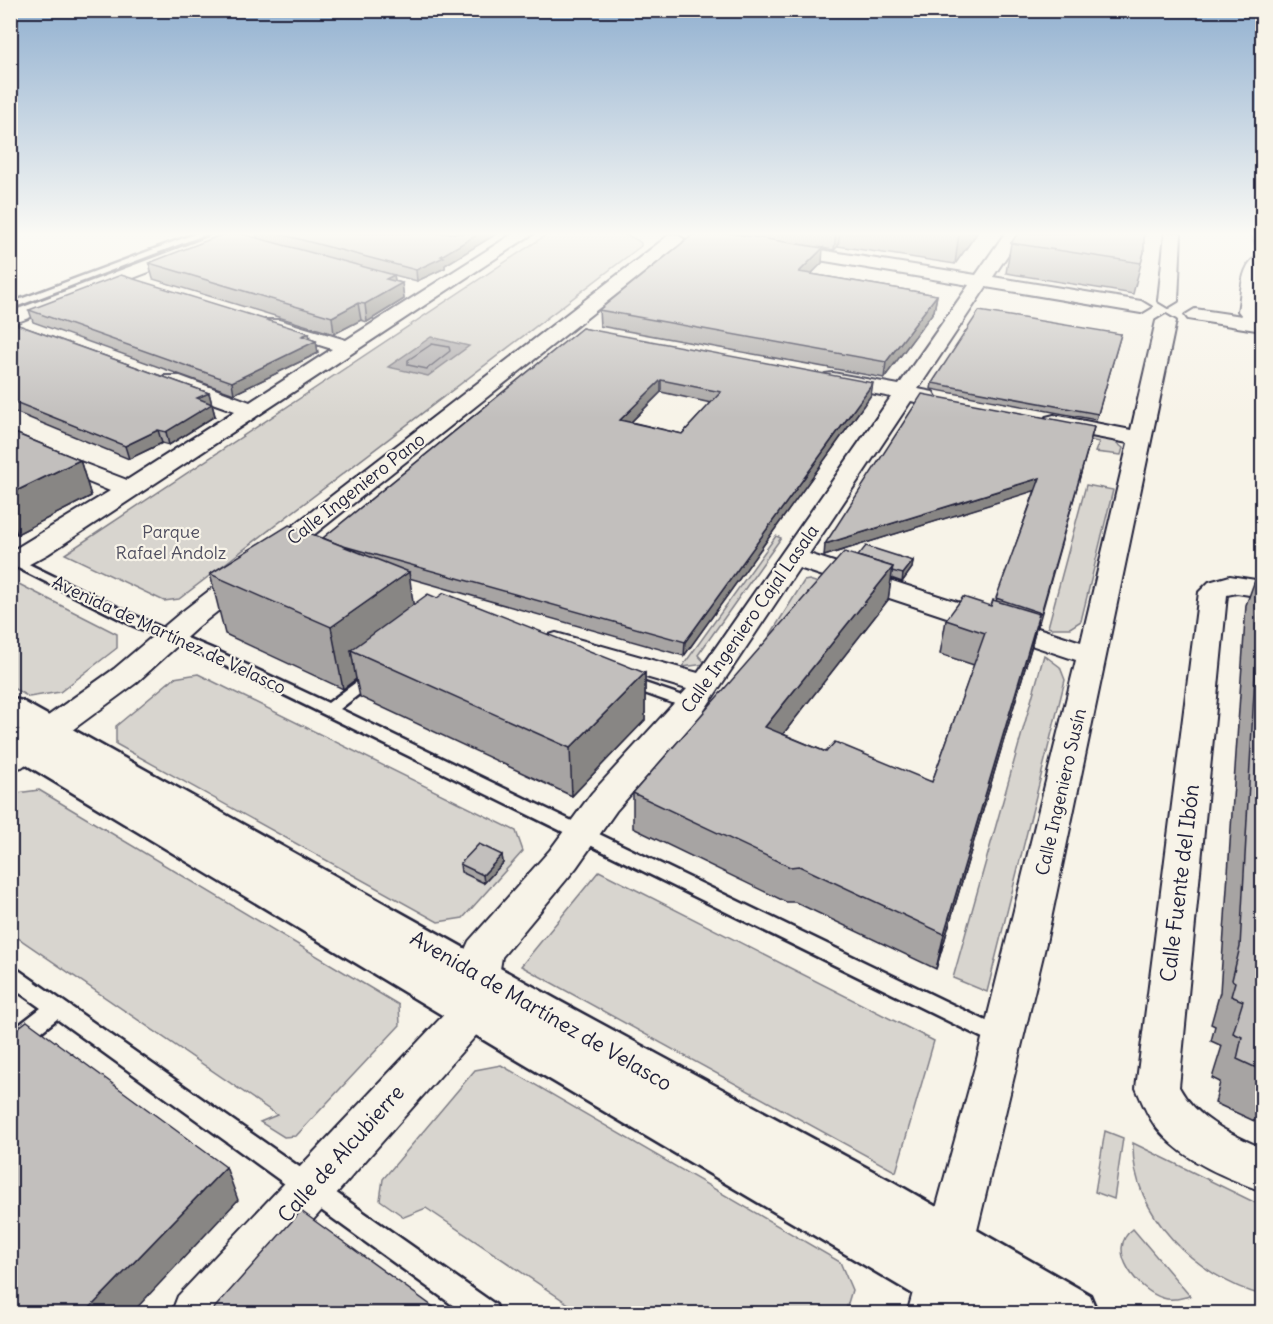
<svg xmlns="http://www.w3.org/2000/svg" width="1273" height="1324" font-family="Delius,sans-serif">
<style>
.green{fill:#d8d5cf;stroke:#7d7c85;stroke-width:1.5}
.water{fill:#aeabad;stroke:#76747f;stroke-width:1.5}
.lines{fill:none;stroke-linecap:round;stroke-linejoin:round}
.shore{stroke:#5a5969;stroke-width:1.5}
.lane-casing{stroke:#22223b;stroke-width:5}
.street-casing{stroke:#22223b;stroke-width:4}
.highway-casing{stroke:#22223b;stroke-width:5}
.lane{fill:#f7f3e8;fill-rule:evenodd}
.street{fill:#f7f3e8;fill-rule:evenodd}
.highway{fill:#f7f3e8;fill-rule:evenodd}
.wall{fill:#a7a4a3;stroke:#22223b;stroke-width:1.5;fill-rule:evenodd}
.shaded-wall{fill:#888684;stroke:#22223b;stroke-width:1.5}
.building{fill:#c2bfbd;stroke:#22223b;stroke-width:1.5;fill-rule:evenodd}
.labels{text-anchor:middle;stroke-width:4.5;stroke-linejoin:round;paint-order:stroke}
.street-label{font-size:18px;fill:#22223b;stroke:#f7f3e8}
.park-label{font-size:18px;fill:#504f60;stroke:#f7f3e8}
.near-street-label{font-size:21px;fill:#22223b;stroke:#f7f3e8}
</style>
<rect width="100%" height="100%" fill="#f7f3e8"/>
<filter id="ink" filterUnits="userSpaceOnUse"><feTurbulence type="fractalNoise" baseFrequency=".0167" numOctaves="2"/><feDisplacementMap in="SourceGraphic" scale="12" xChannelSelector="R" yChannelSelector="G"/><feConvolveMatrix kernelMatrix="1 2 1 2 8 2 1 2 1" color-interpolation-filters="sRGB"/></filter>
<g filter="url(#ink)">
<g class="green">
<path d="M549,233c23,0 75,-6 92,10v3l-462,353 -15,2 -99,-47z"/>
<path d="M1092,435l21,5 10,8 -2,7 -26,-3 4,-10 -29,-6z"/>
<path d="M1086,485l27,5 -32,131 -11,7h-19l-3,-1z"/>
<path d="M776,536l5,2 -83,117 8,9 -24,3z"/>
<path d="M11,580l106,54v14l-57,44 -31,5 -18,-10z"/>
<path d="M809,580l19,6 -106,126 82,-131z"/>
<path d="M1044,655l16,12 5,13 -78,312 -34,-14z"/>
<path d="M198,674l318,157 7,20 -60,67 -25,4 -322,-178v-18l58,-48z"/>
<path d="M39,790l360,215 1,20 -104,111 -12,1 -24,-15 17,-7 -266,-182v-135l6,-5z"/>
<path d="M599,871l335,170 -38,131 -375,-206z"/>
<path d="M501,1065l339,197 12,28 -7,23h-263l-156,-105 -22,9 -24,-17 3,-21 92,-109z"/>
<path d="M1105,1131l18,7 -9,61 -19,-7z"/>
<path d="M1133,1143l129,63v89c-65,-18 -131,-80 -129,-152z"/>
<path d="M1133,1229l57,67c-9,2 -18,5 -27,2 -24,-7 -59,-48 -30,-69z"/>
</g>
<path class="water" d="M431,337l38,9 -41,30 -40,-9z"/>
<g class="lines">
<path class="shore" d="M432,344l17,3 1,4 -23,18 -19,-4v-5z"/>
<g class="lane-casing">
<g id="lane">
<path d="M197,233h12l-199,76v-6z"/>
<path d="M10,555l134,65 69,29 115,54 42,-31h10l3,3 -3,3 -40,31 669,323 3,6 -3,6 -7,3 -7,-3 -792,-389 -69,-29 -124,-62z"/>
<path d="M627,677l71,24 2,4 -8,5 -70,-25 -3,-3z"/>
<path d="M10,967l7,2 479,336 3,9h-34l-408,-295 -40,32 -7,3v-22l31,-24 -31,-22z"/>
</g>
</g>
<g class="street-casing">
<g id="street">
<path d="M219,233h24l-2,4 -231,88v-13z"/>
<path d="M514,233h20l-486,321 -24,13 -14,1v-16l100,-61 -100,-41v-15l117,45 108,-69 -71,-25 -3,-5 3,-5h16l70,26 82,-53 -67,-21 -3,-4 3,-4h14l67,20z"/>
<path d="M1005,233h17l-29,44 148,24 10,6 -10,6 -155,-26 -68,102 15,3 3,5 -3,5 -8,2 -14,-3 -102,153 272,88 47,-199 -74,-14 -8,-2 -3,-5 3,-5 8,-2 77,15 25,-109 10,-6 10,6 -130,622 -89,371h-50l68,-247 101,-407 -277,-92 -96,144 -87,99 -40,57 -74,89 -9,54 -6,12 -257,291h-59l7,-18 276,-292 10,-52 5,-11 81,-91 42,-57 95,-104 -141,-41 -5,-6 5,-6 10,-3 142,40 193,-276 -66,-13 -3,-5 3,-5 8,-1 66,12 70,-100 -186,-31 -9,-5 3,-4 6,-1 193,31z"/>
<path d="M1165,233h16l-3,68 -10,6 -10,-6z"/>
<path d="M1251,233h11v12l-6,-1z"/>
<path d="M675,234l9,5 -3,4 -482,383 -63,57 -114,84 -12,3v-27l104,-74 65,-55 490,-379z"/>
<path d="M1262,255v22l-4,33 4,5v16l-74,-12 -3,-4 10,-6 47,7 -4,-5c4,-19 2,-51 24,-56z"/>
<path d="M1230,576l32,5v16l-25,-4 -10,2 -48,492c17,32 52,47 83,61v43c-35,-13 -76,-29 -101,-58 -12,-13 -18,-29 -25,-45l63,-496 10,-10z"/>
</g>
</g>
<g class="highway-casing">
<path id="highway" d="M10,698l12,3 539,301 334,181 195,112 8,19h-151l-440,-260 -497,-299v-28l10,3 -10,-6z"/>
</g>
<use href="#lane" class="lane"/>
<use href="#street" class="street"/>
<use href="#highway" class="highway"/>
</g>
<g class="wall">
<path d="M256,233h242l-53,32v3l-28,13 -23,-6 1,6 7,2 2,16 -37,23 -6,-2 -27,14 -181,-55 -4,-16 108,-25z"/>
<path d="M729,233h248l-22,31 -117,-18 -4,4z"/>
<path d="M1011,243l133,9 -11,42 -127,-21z"/>
<path d="M822,263l-11,11 126,21 -3,16 -50,67 -284,-52 -1,-16z"/>
<path d="M29,310l281,29 6,2 2,12 -84,41 -201,-72z"/>
<path d="M10,322l199,71 6,23 -46,29 -7,-2 -33,16 -119,-49z"/>
<path d="M582,328l289,67 -187,261 -275,-78 4,27 232,68v47l-73,76 -212,-99 -4,-18 -13,10 -118,-55 -15,-60 113,-36zM661,392l50,11 -29,31 -51,-12z"/>
<path d="M1121,334l-25,86 -165,-31 1,-6z"/>
<path d="M1094,427l-56,199 -1,-1 -6,23 -95,321 -141,-67h-9l-153,-74v-35l225,-237 55,5 -1,7 -10,14 -11,-4 -3,22 -105,134 43,18 106,30 42,-117 -34,-11 6,-34 45,-14 5,-5 39,-111 -211,66z"/>
<path d="M10,431l70,29 11,36 -74,38 -7,-3z"/>
<path d="M1261,564h2v561l-48,-22 5,-21 -8,-4 10,-32 -11,-5 4,-15 -4,-2 9,-32 26,-387z"/>
<path d="M502,855l1,8 -19,20 -23,-11 -1,-8z"/>
</g>
<g class="shaded-wall">
<path d="M480,233h18l-53,32v3l-28,13 -1,-11z"/>
<path d="M836,233h4l-2,13 -4,4z"/>
<path d="M959,233h18l-22,31z"/>
<path d="M823,248l-1,15 -24,24 1,-15z"/>
<path d="M394,275l2,11 6,-3 2,16 -37,23 -2,-18 21,-25z"/>
<path d="M937,295l-3,16 -50,67 2,-16z"/>
<path d="M358,303l3,17 -27,14 -2,-17z"/>
<path d="M309,333l2,10 5,-2 2,12 -84,41 -2,-12 70,-46z"/>
<path d="M661,380v12l-41,41v-13z"/>
<path d="M873,383l-2,12 -187,261 1,-14z"/>
<path d="M209,393l6,23 -46,29 -3,-13 31,-34z"/>
<path d="M158,430l4,13 -33,16 -4,-13z"/>
<path d="M80,460l11,36 -74,38 -7,-18v-22z"/>
<path d="M1040,478l-3,12 -213,66 1,-12z"/>
<path d="M913,561l-1,7 -10,14 1,-8z"/>
<path d="M893,567l-5,33 -126,161 3,-34z"/>
<path d="M409,572l8,61 -66,17 5,29 -13,10 -12,-62z"/>
<path d="M1039,614l-8,34 -95,321 8,-35z"/>
<path d="M645,673v47l-73,76 -2,-48z"/>
<path d="M502,855l1,8 -19,20 -1,-8z"/>
<path d="M226,1167l12,33 -107,114h-47z"/>
</g>
<g class="building">
<path d="M226,233h13l155,42 -8,4 16,4 -37,21 -7,-1 -26,14 -183,-54z"/>
<path d="M276,233h204l-39,23 3,1 -28,13z"/>
<path d="M695,233h33l95,15 -24,24 138,23 -51,67 -287,-52z"/>
<path d="M1018,233h126v19l-3,11 -130,-20z"/>
<path d="M121,275l188,58 -7,3 14,5 -84,41 -203,-72z"/>
<path d="M979,311l142,23 -23,80 -166,-31z"/>
<path d="M10,322l199,71 -12,5 15,6 -46,28 -8,-2 -33,16 -115,-46z"/>
<path d="M582,328l291,55 -188,259 -345,-97 -17,-7zM661,380l60,12 -39,42 -62,-14z"/>
<path d="M922,394l172,33 -53,186 -45,-15 44,-120 -215,66z"/>
<path d="M10,431l70,29 -70,34z"/>
<path d="M289,525l120,47 -78,55 -121,-53z"/>
<path d="M866,546l47,15 -10,13 -11,-3 1,-4 -35,-11z"/>
<path d="M844,552l49,15 -128,160 61,25 9,-10 97,40 53,-149 -39,-13 17,-23 28,9 2,-6 46,14 -95,320 -145,-68 -9,1 -157,-74z"/>
<path d="M1261,564h2v507l-26,-12 5,-22 -9,-4 10,-32 -12,-5 4,-14 -3,-2 8,-33z"/>
<path d="M444,593l201,80 -75,75 -219,-98 77,-56 9,4z"/>
<path d="M479,844l23,11 -19,20 -23,-11z"/>
<path d="M27,1021l199,146 -142,147h-74v-280z"/>
<path d="M301,1211l142,103h-234z"/>
</g>
</g>
<linearGradient id="sky" x2="0" y2="1"><stop stop-color="#91b0d0"/><stop offset="0.56" stop-color="#fbfaf5"/><stop offset="1" stop-color="#fbfaf5" stop-opacity="0"/></linearGradient>
<rect width="1273" height="418" fill="url(#sky)"/>
<g class="labels">
<g class="street-label">
<text transform="translate(356 489) rotate(-38)" y="6">Calle Ingeniero Pano</text>
<text transform="translate(750 619) rotate(-55)" y="6">Calle Ingeniero Cajal Lasala</text>
<text transform="translate(169 635) rotate(25)" y="6">Avenida de Martínez de Velasco</text>
<text transform="translate(1061 792) rotate(-77)" y="6">Calle Ingeniero Susín</text>
</g>
<g class="park-label">
<text x="171" y="538">Parque<tspan x="171" dy="21">Rafael Andolz</tspan></text>
</g>
<g class="near-street-label">
<text transform="translate(1180 883) rotate(-83)" y="7">Calle Fuente del Ibón</text>
<text transform="translate(541 1011) rotate(30)" y="7">Avenida de Martínez de Velasco</text>
<text transform="translate(341 1154) rotate(-48)" y="7">Calle de Alcubierre</text>
</g>
</g>
<rect width="1273" height="1324" fill="none" stroke="#f7f3e8" stroke-width="36"/>
<rect x="18" y="18" width="1237" height="1288" fill="none" stroke="#22223b" stroke-width="2" filter="url(#ink)"/>
</svg>
